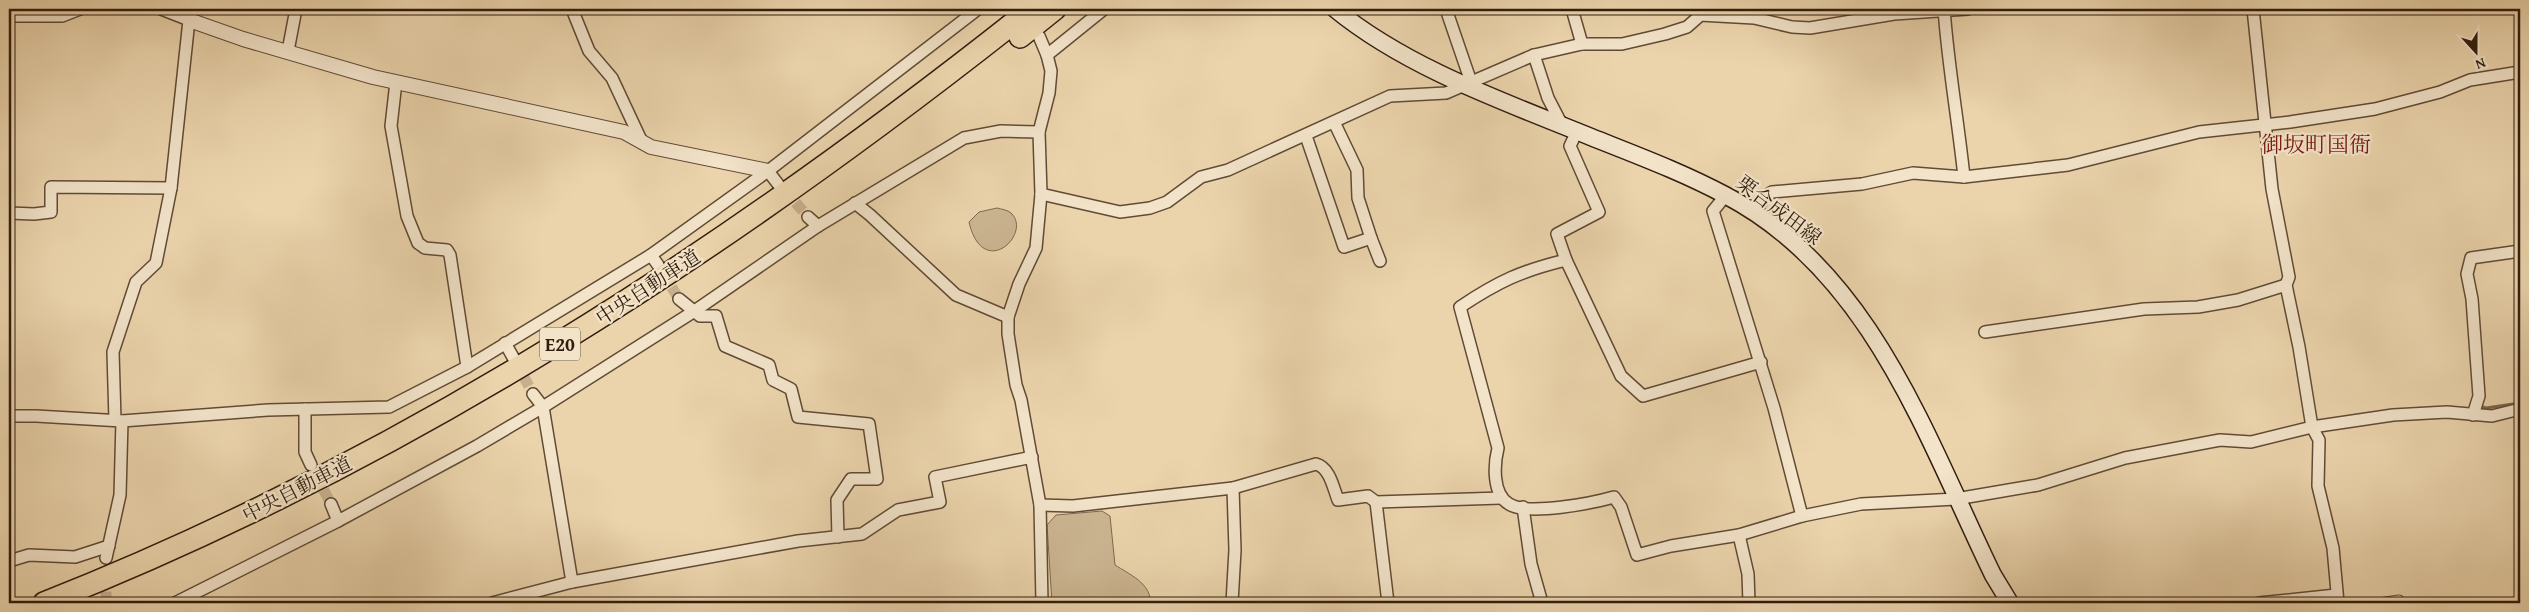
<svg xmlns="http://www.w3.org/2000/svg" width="2529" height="612" font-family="'Gentium Book Plus','Noto Serif JP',serif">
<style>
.green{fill:#cbb591;stroke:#7e6950}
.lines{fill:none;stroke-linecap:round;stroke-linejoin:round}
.stream{stroke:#7b664c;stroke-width:3}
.minor-tunnel{stroke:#c6af8c;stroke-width:11;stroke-dasharray:11 5.5;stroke-linecap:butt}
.pedestrian-casing{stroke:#604b36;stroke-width:11}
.minor-casing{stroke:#604b36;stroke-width:14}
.tertiary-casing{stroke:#604b36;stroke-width:16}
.secondary-casing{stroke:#311d0e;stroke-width:19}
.motorway-casing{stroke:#311d0e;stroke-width:24}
.pedestrian{stroke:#f2e3c9;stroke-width:9}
.minor{stroke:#f2e3c9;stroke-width:11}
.tertiary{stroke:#f2e3c9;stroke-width:14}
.secondary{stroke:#f2e3c9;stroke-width:16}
.motorway{stroke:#ebd4ac;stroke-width:21}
.labels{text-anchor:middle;stroke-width:4.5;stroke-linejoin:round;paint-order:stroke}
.shield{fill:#f2e3c9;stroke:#6b5846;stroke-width:1}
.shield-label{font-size:19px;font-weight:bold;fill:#311d0e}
.street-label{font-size:20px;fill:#311d0e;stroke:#f2e3c9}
.quarter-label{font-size:22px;fill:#7a1f14;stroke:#f2e3c9}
</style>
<rect width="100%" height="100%" fill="#ebd4ac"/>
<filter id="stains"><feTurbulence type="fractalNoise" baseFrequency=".004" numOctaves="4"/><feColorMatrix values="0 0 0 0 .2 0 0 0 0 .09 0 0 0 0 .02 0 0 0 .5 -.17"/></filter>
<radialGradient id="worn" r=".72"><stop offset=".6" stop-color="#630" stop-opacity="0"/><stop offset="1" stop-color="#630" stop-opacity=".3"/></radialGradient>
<g class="green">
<path d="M997,208c4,1 11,2 14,5 22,20 -28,69 -42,9l10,-10z"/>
<path d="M1102,511l8,5 5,49c14,9 37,19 35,38h-98l-5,-78 9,-10z"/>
</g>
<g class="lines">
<path class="stream" d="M2479,406l7,2 34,-5"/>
<g class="minor-tunnel">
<path d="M785,190l23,27"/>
<path d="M663,273l16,26"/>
<path d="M516,362l17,32"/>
<path d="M316,475l15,29"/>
<path d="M106,575v28"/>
</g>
<g class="pedestrian-casing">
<path id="pedestrian" d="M2379,603l20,-3"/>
</g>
<g class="minor-casing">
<g id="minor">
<path d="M572,9l17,42 23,27 29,62"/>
<path d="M1446,9l25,73"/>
<path d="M1572,9l10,35"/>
<path d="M1944,9c4,56 14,111 20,168"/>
<path d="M2253,9l19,180 17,88 -3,8 13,62 13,80 7,13 -1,46 15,62 5,55"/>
<path d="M1700,15l54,3 38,9 18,1 84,-14 74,-5"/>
<path d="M9,16h53l18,-7"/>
<path d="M1039,36l8,19 4,16 -2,22 -10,39 2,62 -5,54 -17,36 -11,33v17l8,51 5,15 19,105 2,98"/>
<path d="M288,51l8,-42"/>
<path d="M1047,55l57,-46"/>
<path d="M396,82l-5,44 16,90 11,27 7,5 22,2 3,5 17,112"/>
<path d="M1562,125l-14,-27 -14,-43 48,-11h40l43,-10 22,-7 17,-15"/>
<path d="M1306,136l38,111 27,-9 -13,-40 -1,-28 -23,-48"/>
<path d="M768,171l10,13"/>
<path d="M1041,194l79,18 30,-4 17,-6 34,-25 27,-7 162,-74 56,-3 88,-38"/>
<path d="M1726,195l-13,16 61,197 28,108"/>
<path d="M855,203l15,12 86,80 52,22"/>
<path d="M9,213l25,1 17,-2v-25l120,1"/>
<path d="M1753,213l12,-16 7,-5 90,-8 51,-11 51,4 104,-12 131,-33 91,-10 85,-13 65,-17 30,-12 50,-8"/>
<path d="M808,217l10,9"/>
<path d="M1371,238l9,23"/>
<path d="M651,255l7,10"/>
<path d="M1566,260l-9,-26 42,-22 -29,-66 7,-15"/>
<path d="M679,299l21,17h16l9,30 44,19 4,15 18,9 7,28 71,7 8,55h-26l-14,21 1,37"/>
<path d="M1985,332l159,-23 54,-2 40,-7 48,-15"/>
<path d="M505,343l9,16"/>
<path d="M1761,362l-118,34 -22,-20 -55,-116c-45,11 -67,21 -106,47l38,141c-4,16 -6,46 11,56 19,12 84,-1 105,-7l7,10 16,48 34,-9 68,-11 63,-19 59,-12 95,-5 82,-14 87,-27 79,-15 16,-3 31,2 61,-15 81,-12 54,-3 45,4 28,-7"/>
<path d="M533,394l10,13 29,175"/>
<path d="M305,409v43l6,13"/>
<path d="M2473,415l6,-19 -7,-97 -5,-25 4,-16 49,-7"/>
<path d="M9,416h27l86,5 146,-11 121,-3 78,-40 184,-112 117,-84 210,-162"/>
<path d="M115,420l-2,-68 23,-70 20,-19 15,-75 18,-168 -28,-11"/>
<path d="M1376,502l12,101"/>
<path d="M331,504l7,17"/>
<path d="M1040,505l33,1 160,-18 83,-24c14,4 17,23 22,36l30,-4 8,6 125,-4"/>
<path d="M1523,507l8,57 11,39"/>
<path d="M1739,535l9,39 1,29"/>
<path d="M106,558l14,-63 2,-74"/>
<path d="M9,561l20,-6 46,2 34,-11"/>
<path d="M175,603l163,-82 139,-75 66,-39 150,-95 125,-86 146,-88 37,-7 38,1"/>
<path d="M492,603l80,-21 226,-41 64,-7 36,-24 42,-8 -5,-25 97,-20"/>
<path d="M1232,603l3,-53 -2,-62"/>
<path d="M2259,603l77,-8"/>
</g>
</g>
<g class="tertiary-casing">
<path id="tertiary" d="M189,20l54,19 130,38 251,55 27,15 117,24"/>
</g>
<g class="secondary-casing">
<path id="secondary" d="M1335,9c72,59 170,93 256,128 45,18 91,35 134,58 146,76 201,242 268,380l17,28"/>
</g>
<g class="motorway-casing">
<g id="motorway">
<path d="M1020,37l35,-28"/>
<path d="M44,603c360,-142 685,-354 987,-594"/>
</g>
</g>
<use href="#pedestrian" class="pedestrian"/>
<use href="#minor" class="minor"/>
<use href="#tertiary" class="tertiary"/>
<use href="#secondary" class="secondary"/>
<use href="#motorway" class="motorway"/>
</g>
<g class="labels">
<rect class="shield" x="540" y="327.5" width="40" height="33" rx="4"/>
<g class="shield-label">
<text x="560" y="351">E20</text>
</g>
<g class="street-label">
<text transform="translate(1779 210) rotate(37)" y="7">栗合成田線</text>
<text transform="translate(648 287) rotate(-33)" y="7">中央自動車道</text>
<text transform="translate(297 489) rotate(-27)" y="7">中央自動車道</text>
</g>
<g class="quarter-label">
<text x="2316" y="152">御坂町国衙</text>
</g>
</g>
<rect width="2529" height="612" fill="none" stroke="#ebd4ac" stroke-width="30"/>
<rect x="10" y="10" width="2509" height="592" fill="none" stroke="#311d0e" stroke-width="2.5"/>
<rect x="15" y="15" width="2499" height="582" fill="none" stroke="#311d0e"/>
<g transform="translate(2476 52) rotate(159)" stroke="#f2e3c9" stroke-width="4" paint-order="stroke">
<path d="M0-4L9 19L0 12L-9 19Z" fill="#311d0e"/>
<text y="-8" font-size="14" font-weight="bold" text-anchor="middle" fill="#311d0e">N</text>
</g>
<rect width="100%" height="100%" filter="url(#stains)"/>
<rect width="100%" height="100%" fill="url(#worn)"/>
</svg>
